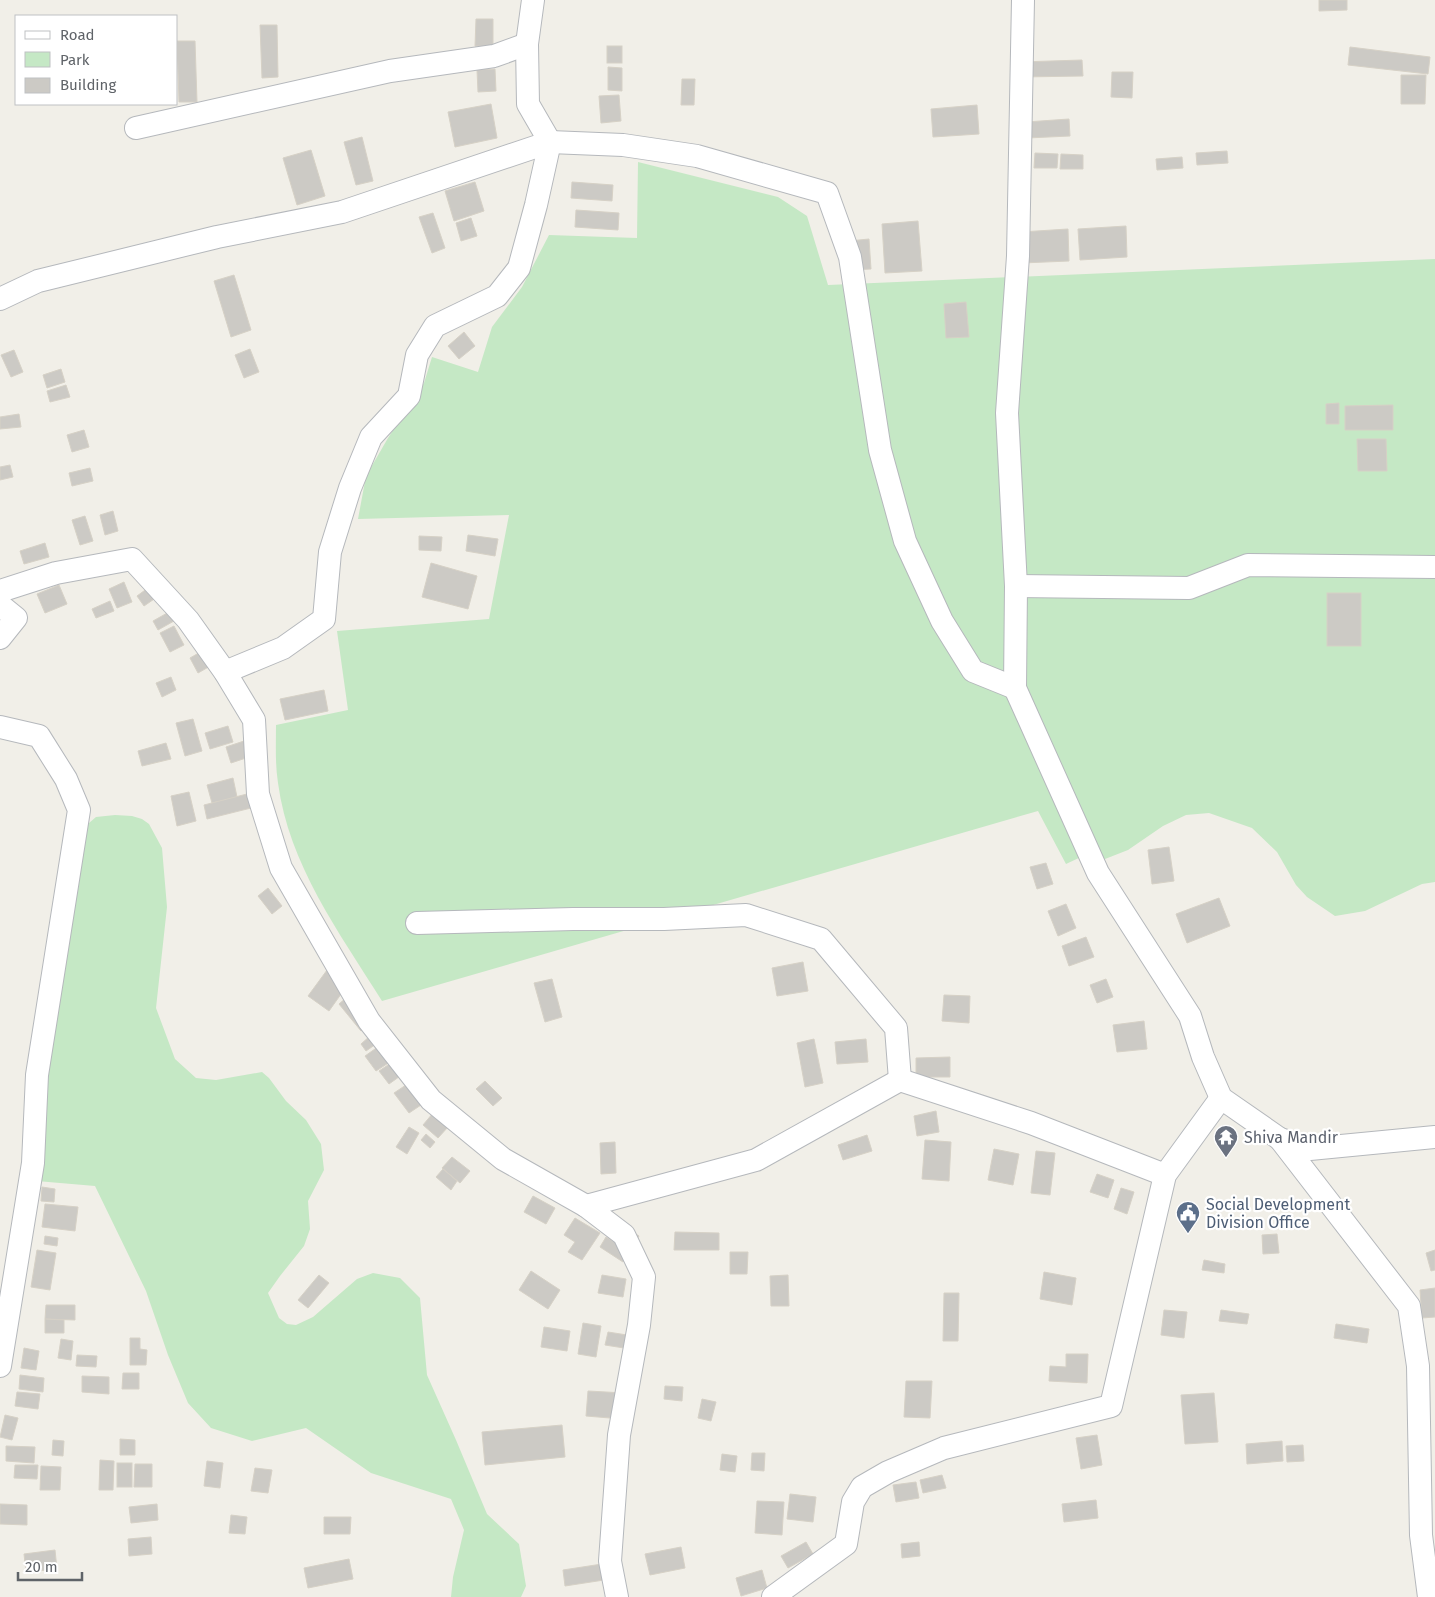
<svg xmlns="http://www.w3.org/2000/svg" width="1435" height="1597" font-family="'Fira Sans',sans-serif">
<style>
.green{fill:#c5e8c5}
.building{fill:#cccac5;stroke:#d6d1c6}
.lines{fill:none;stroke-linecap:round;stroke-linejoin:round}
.minor-casing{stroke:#b5b8bc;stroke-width:24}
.minor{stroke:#fff;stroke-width:22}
.labels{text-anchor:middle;stroke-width:4.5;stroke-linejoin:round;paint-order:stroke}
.worship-label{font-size:16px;fill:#5b616d;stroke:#fff;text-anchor:start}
.service-label{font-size:16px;fill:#4e5e75;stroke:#fff;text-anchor:start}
</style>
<rect width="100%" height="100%" fill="#f1efe8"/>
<g class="green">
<path d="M638,162l140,35 29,19 21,69 607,-26v623l-13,2 -57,27 -30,5 -28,-19 -11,-12 -19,-33 -25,-24 -43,-15 -23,2 -23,11 -35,24 -23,9 -22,-3 -17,8 -28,-53 -656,190c-43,-69 -93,-136 -104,-218 -3,-19 -2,-39 -2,-58l72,-15 -11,-79 152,-12 20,-104 -151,4 8,-43 22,-38 36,-55 8,-26 46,15 14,-45 30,-40 27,-52 88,3z"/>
<path d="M115,815l17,1 10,3 7,5 13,24 5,59 -11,101 19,51 21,19 20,2 46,-8 7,6 17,23 20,19 15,24 3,26 -16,31 2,28 -6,17 -24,30 -12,17 11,25 8,6 9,1 17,-8 44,-38 16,-6 27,5 20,20 7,77 29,65 31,74 32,30 7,42 -5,11h-70l2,-20 11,-47 -13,-31 -80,-26 -65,-45 -54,13 -41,-13 -23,-25 -20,-48 -22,-64 -51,-105 -70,-6 57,-351 14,-12z"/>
</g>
<g class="building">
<path d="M1319,0h28v10l-28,1z"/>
<path d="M476,19h17v27h-18z"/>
<path d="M260,25h17l1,52 -16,1z"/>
<path d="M177,41h18l2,61h-18z"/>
<rect x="607" y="46" width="15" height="17"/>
<path d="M1350,47l80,10 -2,17 -80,-9z"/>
<path d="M1082,60l1,16 -63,1v-15z"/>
<path d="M608,67l14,1v23l-14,-1z"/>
<path d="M495,69l1,22 -18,1 -1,-22z"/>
<path d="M1112,72h21l-1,26 -21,-1z"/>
<path d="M1401,75h25l-1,29h-24z"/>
<path d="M682,79h13l-1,26h-13z"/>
<path d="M619,95l2,26 -20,2 -2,-27z"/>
<path d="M491,104l6,34 -42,9 -7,-35z"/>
<path d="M977,105l2,29 -46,3 -2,-28z"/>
<path d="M1069,119l1,17 -43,2 -1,-16z"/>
<path d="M362,137l11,44 -17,4 -12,-43z"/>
<path d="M311,150l14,46 -28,9 -14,-47z"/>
<path d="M1227,151l1,12 -31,2 -1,-12z"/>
<path d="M1035,153l23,1 -1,14h-23z"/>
<path d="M1061,154l22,1v14h-23z"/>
<path d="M1182,157l1,11 -26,2 -1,-11z"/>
<path d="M475,182l9,29 -30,10 -9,-30z"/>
<path d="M572,182l41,3 -1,16 -41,-3z"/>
<path d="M576,210l43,3 -1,17 -43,-3z"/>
<path d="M433,213l12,35 -13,5 -13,-36z"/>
<path d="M471,218l6,18 -16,5 -5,-18z"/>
<path d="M918,221l4,50 -37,2 -3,-49z"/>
<path d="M1126,226l1,31 -47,3 -2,-31z"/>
<path d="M1068,229l1,32 -47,2 -1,-31z"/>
<path d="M869,239l2,30 -20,1 -2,-29z"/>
<path d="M234,275l17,55 -20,7 -17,-56z"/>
<path d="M966,302l3,35 -23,1 -2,-34z"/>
<path d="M464,332l11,14 -16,13 -11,-13z"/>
<path d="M250,349l9,23 -15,6 -9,-23z"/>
<path d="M14,350l9,22 -12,5 -10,-22z"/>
<path d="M61,369l4,13 -18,6 -4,-13z"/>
<path d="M66,385l4,12 -20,5 -3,-11z"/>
<path d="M1339,403v21h-13v-20z"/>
<path d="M1393,405v25h-48v-24z"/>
<path d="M19,414l2,13 -21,2v-12z"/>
<path d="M84,430l5,17 -17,5 -5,-17z"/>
<path d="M1357,439h29l1,32h-29z"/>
<path d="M10,465l3,12 -13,3v-13z"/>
<path d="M90,468l3,13 -21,5 -3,-13z"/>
<path d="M113,511l5,20 -13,4 -5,-20z"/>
<path d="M85,516l8,25 -13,4 -8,-25z"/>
<path d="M468,535l30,4 -3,17 -29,-5z"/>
<path d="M419,536l23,1 -1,14 -22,-1z"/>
<path d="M45,543l4,14 -25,7 -4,-13z"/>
<path d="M431,563l46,13 -9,33 -46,-12z"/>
<path d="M124,582l8,20 -15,6 -8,-19z"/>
<path d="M59,585l8,19 -22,9 -8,-19z"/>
<path d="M152,585l8,10 -16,11 -7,-10z"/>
<rect x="1327" y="593" width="34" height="53"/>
<path d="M110,601l4,10 -18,7 -4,-9z"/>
<path d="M169,612l5,9 -16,9 -5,-9z"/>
<path d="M174,626l10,19 -14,7 -10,-19z"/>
<path d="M211,646l8,15 -21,12 -8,-15z"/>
<path d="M171,677l5,13 -14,7 -6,-14z"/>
<path d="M324,690l4,21 -43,9 -5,-21z"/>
<path d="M193,719l9,32 -17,5 -9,-33z"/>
<path d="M228,726l5,16 -23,7 -5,-16z"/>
<path d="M247,740l5,16 -21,7 -5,-16z"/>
<path d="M166,743l5,16 -29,7 -4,-15z"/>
<path d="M233,778l4,19 -25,6 -5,-18z"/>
<path d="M189,792l7,29 -19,5 -6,-30z"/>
<path d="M247,794l4,14 -44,11 -3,-14z"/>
<path d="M1169,847l5,34 -22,3 -4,-34z"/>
<path d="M1046,863l7,21 -16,5 -7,-22z"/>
<path d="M268,888l14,18 -10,8 -14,-18z"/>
<path d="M1219,898l11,28 -43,17 -11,-29z"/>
<path d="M1066,904l10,24 -18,8 -10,-25z"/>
<path d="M1086,937l8,20 -25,9 -7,-20z"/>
<path d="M803,962l5,29 -31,5 -5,-28z"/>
<path d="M330,966l21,14 -22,31 -21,-15z"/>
<path d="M552,979l10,38 -17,5 -11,-39z"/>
<path d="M1106,979l7,18 -16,6 -7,-18z"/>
<path d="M353,992l23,27 -15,12 -22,-27z"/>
<path d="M944,995l26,1 -1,27 -27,-2z"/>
<path d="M1144,1021l3,28 -30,3 -4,-27z"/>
<path d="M370,1036l6,8 -10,7 -5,-7z"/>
<path d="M814,1039l9,44 -18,4 -8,-44z"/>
<path d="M866,1039l2,23 -31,2 -2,-22z"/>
<path d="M382,1044l11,16 -17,11 -11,-15z"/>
<path d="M950,1057v20h-34v-19z"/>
<path d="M394,1061l9,13 -14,10 -10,-13z"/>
<path d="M485,1081l17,17 -9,8 -17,-17z"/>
<path d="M406,1085l15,20 -12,8 -15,-20z"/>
<path d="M936,1111l3,21 -22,4 -3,-20z"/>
<path d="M433,1113l15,14 -10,11 -15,-13z"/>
<path d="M409,1127l10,6 -12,21 -11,-7z"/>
<path d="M426,1134l9,8 -5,6 -9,-8z"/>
<path d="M867,1135l5,16 -29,9 -5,-15z"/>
<path d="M925,1140l26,2 -2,39 -27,-2z"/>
<path d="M615,1142l1,31 -15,1 -1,-31z"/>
<path d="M994,1149l25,5 -6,31 -25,-5z"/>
<path d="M1036,1151l19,2 -5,42 -19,-2z"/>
<path d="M452,1157l18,14 -10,12 -18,-15z"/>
<path d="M443,1169l14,12 -6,9 -15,-13z"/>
<path d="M1097,1174l17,6 -6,18 -18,-6z"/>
<path d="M42,1187l13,2 -1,13 -13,-1z"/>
<path d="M1121,1188l13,4 -7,22 -13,-5z"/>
<path d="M533,1196l22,12 -9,16 -22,-12z"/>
<path d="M45,1204l33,3 -3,24 -33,-4z"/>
<path d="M575,1218l25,15 -18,27 -14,-8 7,-10 -11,-7z"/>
<path d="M618,1218l15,10 -2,3 8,5 -16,26 -23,-15 6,-10 10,6z"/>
<path d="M675,1232l44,1v17h-45z"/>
<path d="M1277,1234l2,19 -16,1 -1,-19z"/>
<path d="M45,1236l13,2 -1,8 -13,-2z"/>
<path d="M37,1250l19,3 -6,37 -19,-3z"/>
<path d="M1435,1250v20l-4,1 -5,-18z"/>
<path d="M730,1252h18l-1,22h-17z"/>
<path d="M1204,1260l21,4 -1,9 -22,-3z"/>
<path d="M531,1271l29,19 -12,19 -29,-19z"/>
<path d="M1044,1272l32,6 -4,27 -32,-6z"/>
<path d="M319,1275l10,8 -21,25 -10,-8z"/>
<path d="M602,1275l24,4 -3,18 -25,-4z"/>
<path d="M788,1275l1,31h-18l-1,-30z"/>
<path d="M1435,1288v29l-13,1 -2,-28z"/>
<path d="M944,1293h15l-1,48h-15z"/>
<path d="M46,1305h29v15l-30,-1z"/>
<path d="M1164,1310l23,2 -3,26 -23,-3z"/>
<path d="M1221,1310l28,4 -2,10 -28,-3z"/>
<path d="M45,1319l19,1v13h-19z"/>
<path d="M583,1323l18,3 -5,31 -18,-3z"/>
<path d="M1336,1324l33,5 -2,14 -33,-5z"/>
<path d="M544,1327l26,4 -3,20 -26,-4z"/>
<path d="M608,1332l19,3 -3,13 -19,-3z"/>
<path d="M130,1338h10v11l7,1 -1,15h-16z"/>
<path d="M61,1339l12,2 -2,19 -13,-2z"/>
<path d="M24,1348l15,3 -3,19 -15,-2z"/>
<path d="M1066,1354h22l-1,29 -38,-2 1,-15 16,1z"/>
<path d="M77,1355l20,1 -1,11 -20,-1z"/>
<path d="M123,1373h16v16h-17z"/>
<path d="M20,1375l24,3 -1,14 -24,-3z"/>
<path d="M82,1376l27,1v17l-27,-2z"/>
<path d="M906,1381h26l-2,37 -26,-1z"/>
<path d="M665,1386l18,1 -1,14 -18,-2z"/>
<path d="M588,1391l36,2 -2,26 -36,-3z"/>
<path d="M17,1392l23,2 -2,15 -23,-3z"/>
<path d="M1214,1393l4,49 -33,2 -4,-49z"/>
<path d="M702,1399l14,3 -5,19 -13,-3z"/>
<path d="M5,1415l13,3 -6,22 -12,-3z"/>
<path d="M562,1425l3,32 -80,8 -3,-33z"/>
<path d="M1097,1435l5,30 -21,4 -5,-31z"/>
<path d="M120,1439l15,1v15h-15z"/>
<path d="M53,1440l11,1 -1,15 -11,-1z"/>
<path d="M1282,1441l1,20 -36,3 -1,-20z"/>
<path d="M1303,1445l1,16 -17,1 -1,-16z"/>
<path d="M6,1446l29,1 -1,16 -28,-2z"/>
<path d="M752,1453h13l-1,18 -13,-1z"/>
<path d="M722,1454l15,2 -2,16 -15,-2z"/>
<path d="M100,1460l14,1 -1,29h-14z"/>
<path d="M207,1461l16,2 -3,25 -16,-2z"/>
<rect x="117" y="1463" width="15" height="24"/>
<path d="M135,1464h17v23h-18z"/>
<path d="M15,1465h23l-1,14 -23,-1z"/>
<path d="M41,1466l20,1 -1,23h-20z"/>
<path d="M255,1468l17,2 -4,23 -17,-2z"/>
<path d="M942,1475l4,13 -23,5 -3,-13z"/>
<path d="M916,1482l3,16 -23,4 -3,-17z"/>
<path d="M790,1494l26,3 -3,25 -26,-3z"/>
<path d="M1096,1500l2,18 -34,4 -2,-18z"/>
<path d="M757,1501l27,1 -2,33 -27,-2z"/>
<path d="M0,1504l27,1v20l-27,-1z"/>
<path d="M157,1504l1,16 -27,3 -2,-16z"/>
<path d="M231,1515l16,2 -2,17 -16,-1z"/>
<path d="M324,1517h27l-1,17h-26z"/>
<path d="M151,1537l1,17 -23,2 -1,-17z"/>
<path d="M806,1542l7,12 -25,14 -7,-12z"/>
<path d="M919,1542l1,14 -18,2 -1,-14z"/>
<path d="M681,1547l4,21 -35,7 -5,-21z"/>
<path d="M55,1550l2,19 -31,3 -2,-18z"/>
<path d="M349,1559l4,20 -45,9 -4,-20z"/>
<path d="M602,1564l2,16 -39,6 -2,-16z"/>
<path d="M762,1570l5,18 -26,8 -5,-18z"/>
</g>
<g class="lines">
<g class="minor-casing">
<g id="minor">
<path d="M1023,0l-5,256 -11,157 9,173 -1,102 83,185 92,143 13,41 18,41 59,41 129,167 9,60 3,169 8,62"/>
<path d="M136,128l254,-57 104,-15 33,-12"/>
<path d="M0,299l38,-18 179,-44 125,-25 208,-70 73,3 74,11 130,37 23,64 30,193 25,91 37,80 31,50 42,17"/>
<path d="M1016,586l173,2 59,-23 187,2"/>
<path d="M0,591l56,-18 76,-14 56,61 37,52 29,48 4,74 23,74 88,153 62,79 72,59 83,47 38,29 20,42 -5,48 -20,110 -9,126 7,36"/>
<path d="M0,605l16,13 -16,20"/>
<path d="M225,672l58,-24 41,-29 6,-67 20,-64 21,-51 38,-41 8,-41 18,-29 62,-30 22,-28 17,-63 14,-63 -22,-38 -1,-60 6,-44"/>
<path d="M0,727l39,9 27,43 13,31 -42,265 -4,88 -33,203"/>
<path d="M417,923l156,-4h91l82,-4 75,24 75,89 4,52"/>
<path d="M1280,1139l30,10 125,-12"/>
<path d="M586,1206l170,-46 144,-80 131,43 134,52"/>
<path d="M773,1597l73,-53 7,-42 9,-15 26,-15 56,-24 167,-42 54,-231 56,-77"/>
</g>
</g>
<use href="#minor" class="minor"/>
</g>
<defs>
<g id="temple-pin" transform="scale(1.25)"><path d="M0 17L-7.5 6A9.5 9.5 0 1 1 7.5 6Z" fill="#6b7280" stroke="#fff"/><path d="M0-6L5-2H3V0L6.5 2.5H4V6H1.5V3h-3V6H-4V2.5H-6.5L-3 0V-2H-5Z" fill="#fff"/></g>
<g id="civic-pin" transform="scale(1.25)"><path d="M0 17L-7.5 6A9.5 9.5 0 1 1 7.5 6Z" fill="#5c6f8a" stroke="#fff"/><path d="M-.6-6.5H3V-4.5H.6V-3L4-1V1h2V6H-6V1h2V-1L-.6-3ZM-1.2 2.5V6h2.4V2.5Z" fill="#fff"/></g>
</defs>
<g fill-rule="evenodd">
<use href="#temple-pin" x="1226" y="1137"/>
<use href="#civic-pin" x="1188" y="1213"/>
</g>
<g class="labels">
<g class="worship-label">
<text x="1244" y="1143">Shiva Mandir</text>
</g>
<g class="service-label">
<text x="1206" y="1210">Social Development<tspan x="1206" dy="18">Division Office</tspan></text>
</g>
</g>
<rect x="15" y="15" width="162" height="90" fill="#ffffff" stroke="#bfc1c3"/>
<rect x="25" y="31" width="25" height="8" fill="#ffffff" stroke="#bfc1c3"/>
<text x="60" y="40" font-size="15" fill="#5f6368">Road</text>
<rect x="25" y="52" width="25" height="15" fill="#c5e8c5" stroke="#bfc1c3"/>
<text x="60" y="65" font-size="15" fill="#5f6368">Park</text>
<rect x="25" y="78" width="25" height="15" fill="#cccac5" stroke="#bfc1c3"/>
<text x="60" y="90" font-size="15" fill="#5f6368">Building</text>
<path d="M18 1572v8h64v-8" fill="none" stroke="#5f6368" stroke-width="2.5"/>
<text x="25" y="1572" font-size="15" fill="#5f6368" stroke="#ffffff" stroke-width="4" paint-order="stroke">20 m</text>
</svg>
